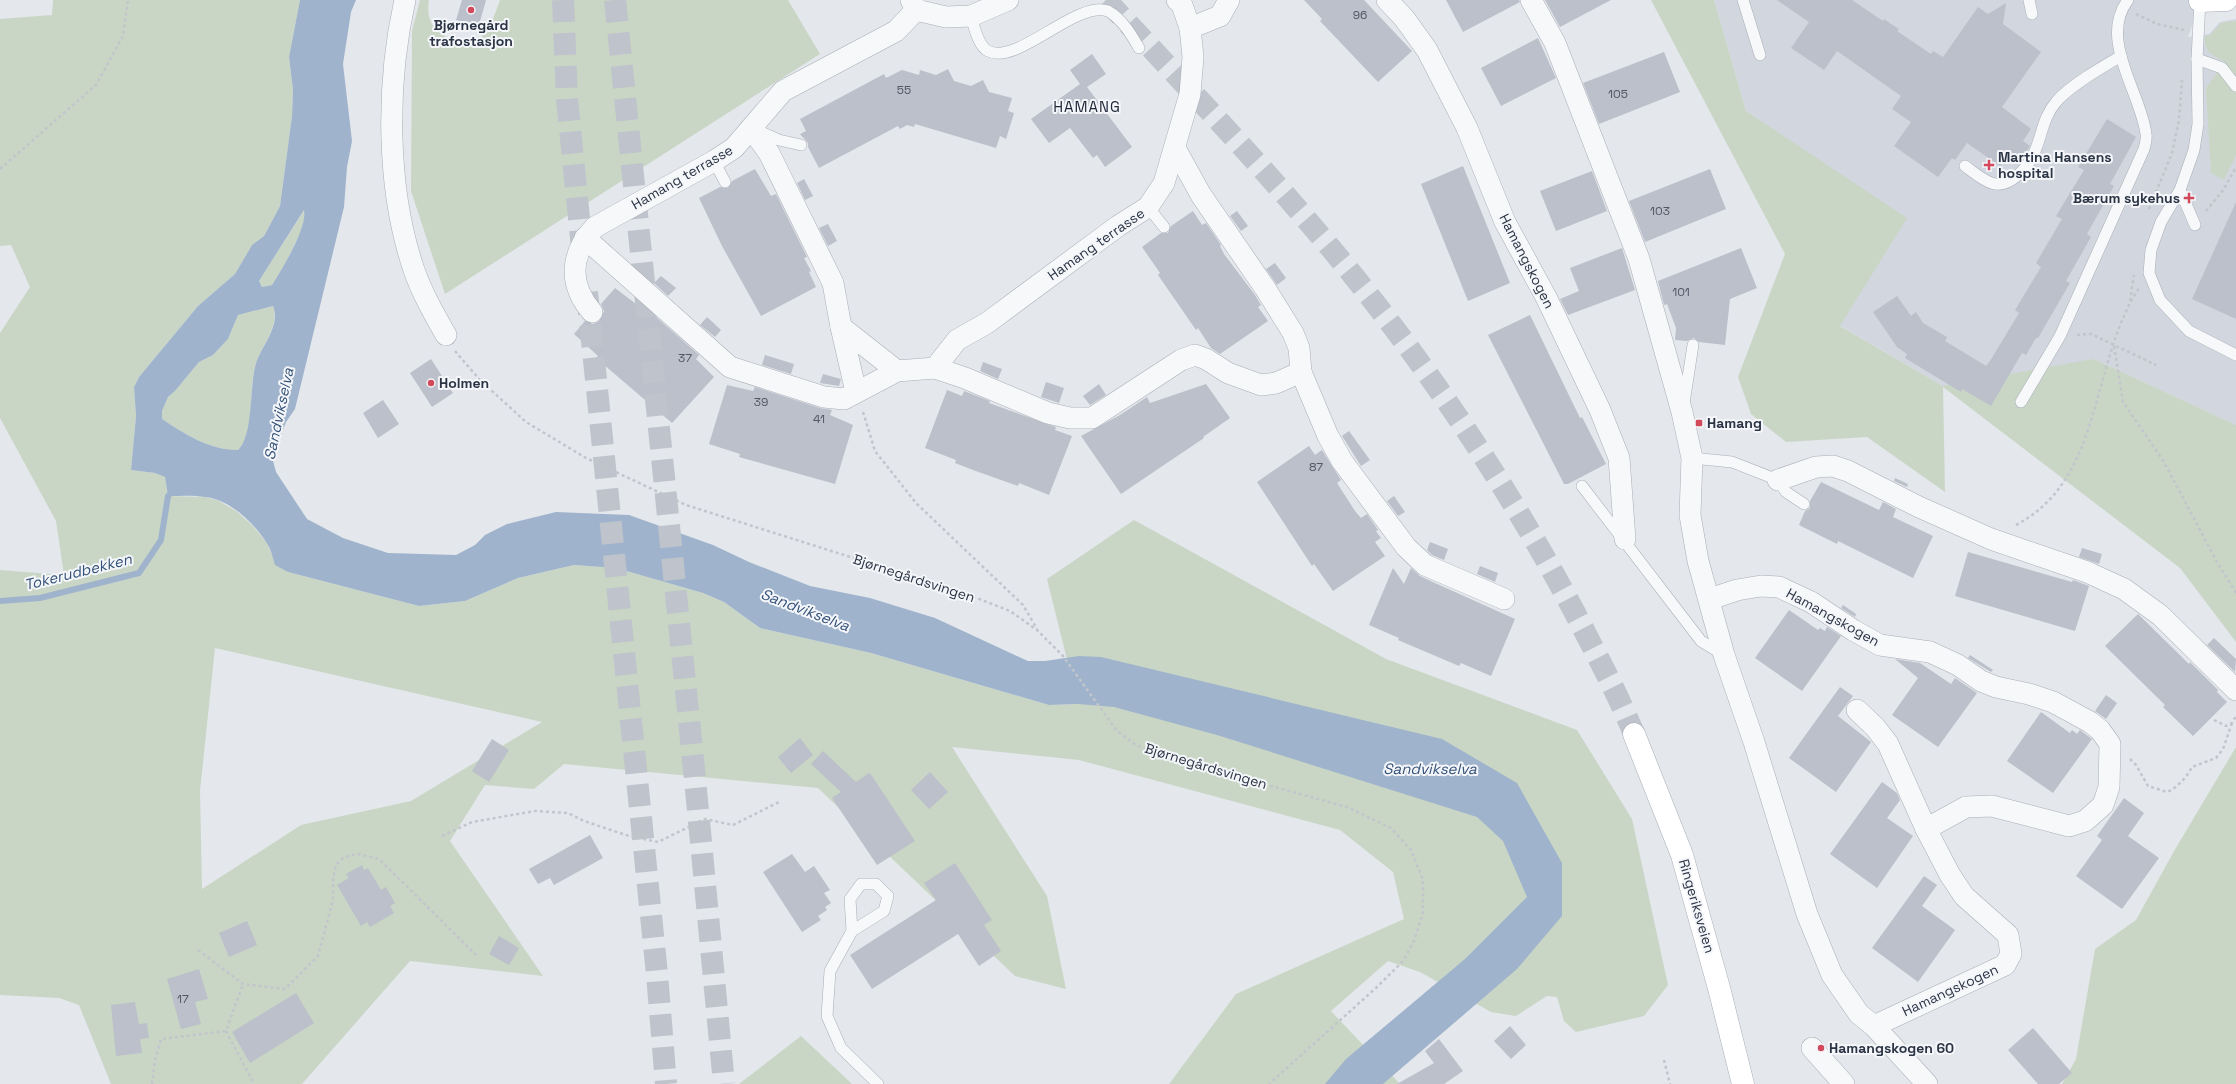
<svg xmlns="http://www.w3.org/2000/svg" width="2236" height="1084" font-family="'Space Grotesk',sans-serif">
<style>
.built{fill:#d2d6de}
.green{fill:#c9d6c5;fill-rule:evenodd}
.water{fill:#9fb4cc;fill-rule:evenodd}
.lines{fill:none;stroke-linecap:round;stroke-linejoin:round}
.stream{stroke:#9fb4cc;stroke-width:6}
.building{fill:#bbc0ca}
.secondary-tunnel{stroke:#bfc3cb;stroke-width:22;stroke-dasharray:22 11;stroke-linecap:butt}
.motorway-tunnel{stroke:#bfc3cb;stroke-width:22;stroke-dasharray:22 11;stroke-linecap:butt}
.service-casing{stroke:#a9aeb7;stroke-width:12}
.minor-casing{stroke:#a9aeb7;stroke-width:22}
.secondary-casing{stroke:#a9aeb7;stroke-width:23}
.primary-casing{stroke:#a3abb8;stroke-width:23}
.path{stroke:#c2c5cb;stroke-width:2.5;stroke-dasharray:3 3;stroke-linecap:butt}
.service{stroke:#f7f8fa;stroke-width:11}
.minor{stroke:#f7f8fa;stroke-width:21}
.secondary{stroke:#fff;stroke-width:22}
.primary{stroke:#fff;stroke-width:22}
.poi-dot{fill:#d1495b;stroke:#f4f6f9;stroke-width:1.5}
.labels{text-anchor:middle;stroke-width:4;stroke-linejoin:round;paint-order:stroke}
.number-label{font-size:12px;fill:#4f5766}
.poi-label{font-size:14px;font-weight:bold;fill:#2b3445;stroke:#f4f6f9;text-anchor:start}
.street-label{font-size:14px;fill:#2b3445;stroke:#f4f6f9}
.neighbourhood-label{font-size:15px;letter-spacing:1px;fill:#1d2536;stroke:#f4f6f9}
.water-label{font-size:15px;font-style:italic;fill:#34527a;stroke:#f4f6f9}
</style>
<rect width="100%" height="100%" fill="#e4e7ec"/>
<path class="built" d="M1714,0h487l-13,37 21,-3 11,-12 16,-3v406l-142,-66 -77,60 -74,-33 -104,-61 67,-107 -160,-107z"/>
<g class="green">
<path d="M53,0h247l-11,57 4,33 -1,26 -12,90 -16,30 -12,9 -17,29 -37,32 -59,71 -5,10 2,29 -5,54 24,3 10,4 3,19 38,1 13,4 17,10 17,15 14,17 4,10 17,19 131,34 46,-5 53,-23 56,-13 42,3 87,25 21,9 36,26 111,25 178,52 29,-1 -31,-125 87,-59 252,139 191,71 55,89 36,166 -24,31 -68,16 -12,-11 -7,-24 -10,-1 -31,20 -25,-4 -71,-40 -32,-11 -57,50 69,73h-231l67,-90 168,-75 -11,-47 -53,-42 -261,-70 -127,-13 95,149 19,93 -51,-13 -197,-188 -254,-24 -30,25 -49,-4 -35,56 93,135 -133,-15 -108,123h-191l-32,-79 -20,-7 -59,-3v-425l64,5 -8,-54 -56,-103v-85l30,-46 -19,-42 -11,1v-227l52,-4zM215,648l327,74 -131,79 -110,24 -99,64 -2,-98z"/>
<path d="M420,0h9c-5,32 17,40 45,45 14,-13 20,-27 26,-45h288l32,54 -375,240 -34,-103 1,-160z"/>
<path d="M1651,0h63l32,111 161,107 -67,108 103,60 151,-27 142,66v217l-56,-74 -237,-181 2,105 -78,-55 -81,5 -35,-28 -13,-37 47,-123z"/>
<path d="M2236,21v134l-12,25 -13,-7 -5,-85 19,-26c-12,-7 -22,-10 -20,-26l5,-1 11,-12z"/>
<path d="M305,209v15l-19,38 -14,23 -10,2 -3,-6z"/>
<path d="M273,306c7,20 -11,39 -17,57 -8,24 0,69 -18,87 -29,0 -53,-16 -76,-31v-8l6,-14 7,-6 24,-29 14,-7 15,-16 10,-24z"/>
<path d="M2236,747v337h-174l14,-25 19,-110 41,-29 37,-67z"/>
<path d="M801,1036l51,48h-113z"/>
</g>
<path class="water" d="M300,0h56l-5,12 -8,52 9,77 -5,26 -3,40 -49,202 -9,13 -14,35 4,15 31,47 36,19 45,15 68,2 19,-10 10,-10 22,-11 49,-12 73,3 84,30 36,17 61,24 60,12 65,20 93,43h17l34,-5 22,1 341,82 75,44 45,80v53l-45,53 -134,115h-58l21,-25 119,-100 62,-62 -24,-56 -26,-24 -260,-82 -103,-28 -36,-3 -29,1 -178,-52 -111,-25 -36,-26 -21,-9 -87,-25 -42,-3 -56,13 -53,23 -46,5 -131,-34 -13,-7c-2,-7 -4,-16 -9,-23 -12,-19 -37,-43 -61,-45 -12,-2 -25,-1 -37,-1l-3,-19 -10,-4 -24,-3 5,-54 -2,-29 5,-10 59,-71 37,-32 17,-29 12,-9 16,-30 12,-90 1,-26 -4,-33zM304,210c4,17 -22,59 -32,75l-10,2 -3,-6zM273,306c8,20 -11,39 -17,57 -7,23 -2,72 -18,87 -29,0 -53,-16 -76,-31v-8l6,-14 7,-6 24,-29 14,-7 15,-16 10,-24z"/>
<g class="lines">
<path class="stream" d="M0,601l40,-3 99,-25 22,-33 7,-44 6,-6"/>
</g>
<g class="building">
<path d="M462,0h24l-7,25 -23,-5z"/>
<path d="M1304,0h60l48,51 -34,31 -58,-61 2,-2z"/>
<path d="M1446,0h73l1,2 -57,30z"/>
<path d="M1545,0h66l-51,27z"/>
<path d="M1777,0h75l31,21 1,-2 7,5 8,5 -2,2 34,23 2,-3 10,6 35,-50 10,7 18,-11 -3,21 38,28 -39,55 29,22 -8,12 7,5 -12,18 -11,-7 -7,9 -33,-23 -12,17 -3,-2 -14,19 -44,-31 17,-24 -19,-13 9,-13 -64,-45 -13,19 -33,-22 18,-26z"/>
<path d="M1538,38l18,40 -55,28 -20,-38z"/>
<path d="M1664,52l16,40 -81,32 -16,-41z"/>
<path d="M1092,54l14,20 -19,13 45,60 -27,20 -8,-12 -4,3 -23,-30 -21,15 -18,-24 49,-35 -10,-14z"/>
<path d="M948,69l6,12 17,5 12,-6 6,12 23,6 -4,13 6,2 -8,26 -6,-3 -4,12 -81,-24 -1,3 -7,-2 -7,4 -2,-3 -79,42 -11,-21v-4l-8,-9 6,-3 -6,-12 84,-45 2,4 16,-8 17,5 1,-5 16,5z"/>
<path d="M2107,119l29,18 -26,47 4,2 -27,48 4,3 -25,44 4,2 -32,55h-2l-10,17 -4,-2 -31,53 -29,-17 -1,3 -56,-34 2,-4 -10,-7 -24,-35 24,-16 14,20 5,-4 7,11 24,14 -2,4 41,25 4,-5 29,-48 -4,-3 26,-43 -5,-4 26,-44 -6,-3 28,-46 -6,-3z"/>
<path d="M1463,166l47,117 -42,18 -47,-117z"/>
<path d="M755,169l16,27 5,-2 31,63 -3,1 7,13 -2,1 7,15 -55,29 -39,-70 -23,-48 21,-11 8,1 4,-7z"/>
<path d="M1710,169l16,40 -81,33 -16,-41z"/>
<path d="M1592,171l15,40 -51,20 -16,-40z"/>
<path d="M804,179l9,17 -8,4 -8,-17z"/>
<path d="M2236,202v117l-44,-20z"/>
<path d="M1193,211l9,14 4,-2 15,22 -1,1 4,8 31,41 6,10 -3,2 10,14 -48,33 -9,-6 -13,-20 -2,2 -38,-55 2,-2 -18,-26 19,-14h7l3,-7z"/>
<path d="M1237,211l11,15 -7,5 -11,-15z"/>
<path d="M828,224l9,17 -9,5 -9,-18z"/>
<path d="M1622,248l13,42 -67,25 -8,-16 19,-8 -9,-23z"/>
<path d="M1741,248l16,40 -27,11 -5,46 -26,-3 -5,-4 -7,3 -12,-1 1,-12 -9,-24 -3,1 -6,-24z"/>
<path d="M1275,263l11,15 -9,7 -11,-16z"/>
<path d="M661,276l15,12 -8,8 -14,-13z"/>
<path d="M615,288l21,16 2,-3 61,54 -3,4 18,18 -42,46 -76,-65 2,-2 -24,-22 11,-13 8,3 6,-3 5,-10 -3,-7z"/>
<path d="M1530,315l50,103 2,-1 24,47 -38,20h-4l-76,-149z"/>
<path d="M707,317l14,13 -6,7 -15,-12z"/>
<path d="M765,355l29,9 -3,10 -29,-9z"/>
<path d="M431,359l22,34 -21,14 -22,-34z"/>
<path d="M983,362l19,7 -4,10 -18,-8z"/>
<path d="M823,374l18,5 -2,7 -19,-3z"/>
<path d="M1046,382l18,6 -5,15 -18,-6z"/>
<path d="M1099,384l7,11 -16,10 -7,-9z"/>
<path d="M1206,384l24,34 -27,19 1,1 -83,56 -40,-58 39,-21 27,-18 3,6z"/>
<path d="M727,385l26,6 2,-4 65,21 12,2 -2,5 23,10 -18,59 -96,-27 1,-3 -31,-10z"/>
<path d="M947,390l15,6 2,-5 26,10 -1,2 67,24 -1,3 17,6 -23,59 -30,-12 -1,3 -45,-16 -18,-7 1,-3 -31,-12z"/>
<path d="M383,400l16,24 -21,14 -15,-25z"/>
<path d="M1349,431l21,29 -9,6 -19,-30z"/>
<path d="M1309,446l6,9 7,-5 19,30 -4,3 18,28 6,7 6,-4 11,16 -2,1 5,7 -6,4 10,14 -52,35 -19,-27 -2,2 -55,-84z"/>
<path d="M1895,478l13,6 -1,3 -13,-6z"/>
<path d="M1821,482l58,28 4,-8 13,7 -3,8 40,19 -20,42 -75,-37 -1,3 -38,-19 6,-14 5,-3v-7z"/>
<path d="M1394,496l11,16 -7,4 -11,-15z"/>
<path d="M1430,542l18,7 -4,11 -12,-5 -5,-5z"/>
<path d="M2082,548l20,6 -3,10 -20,-7z"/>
<path d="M1968,552l104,30 1,-2 16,6 -14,45 -120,-35z"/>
<path d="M1480,566l18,7 -3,9 -18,-8z"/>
<path d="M1393,568l11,16 7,-16 9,8 15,7 80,36 -24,57 -30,-13 -2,3 -61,-26 1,-2 -30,-13z"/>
<path d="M1843,605l13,9 -1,3 -14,-9z"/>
<path d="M1789,610l29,20 2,-2 5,3 2,-4 14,9 -39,55 -47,-33z"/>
<path d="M2138,614l51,50 1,-2 28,28 -1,2 10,10 -34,34 -30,-29 2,-2 -60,-59z"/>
<path d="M2214,638l22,21 -1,13 -28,-27z"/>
<path d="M1970,655l23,15 -2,2 -23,-14z"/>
<path d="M1895,659l25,4 31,21 4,-6 22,15 -39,54 -46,-32 26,-37z"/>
<path d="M1840,687l13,9 -15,20 33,26 -35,50 -47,-34z"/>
<path d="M2106,695l11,8 -11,16 -11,-8z"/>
<path d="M2041,712l29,21 2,-3 5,4 3,-4 12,9 -39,54 -46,-32z"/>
<path d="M800,738l13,17 -22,18 -13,-16z"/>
<path d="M492,739l17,11 -20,32 -17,-11z"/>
<path d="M823,751l33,31 13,-9 3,3 43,65 -38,24 -45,-67 9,-6 -30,-28z"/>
<path d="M930,772l18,20 -19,17 -18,-19z"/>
<path d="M1882,782l15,11 3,7 -13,18 26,18 -36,52 -47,-34z"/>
<path d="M2124,798l20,15 -16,23 31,22 -37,51 -46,-33 26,-36 -5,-4z"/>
<path d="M590,835l13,23 -49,27 -4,-7 -12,6 -9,-15z"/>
<path d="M792,854l13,18 9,-6 16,24 -6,3 7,10 -6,4 2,3 -9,6 3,4 -19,12 -39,-60z"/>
<path d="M955,863l37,57 -8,5 17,26 -22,15 -21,-32 -86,55 -22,-34 86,-55 -12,-17z"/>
<path d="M362,865l2,5 4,-2 13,22 5,-3 9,16 -5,3 4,7 -24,14 -3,-5 -6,4 -24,-41 12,-7 -3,-4z"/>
<path d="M1924,876l13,9 -15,21 33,24 -37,52 -46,-34z"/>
<path d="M247,921l10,24 -28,12 -10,-24z"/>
<path d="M499,936l20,12 -10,17 -20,-11z"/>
<path d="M199,969l9,30 -13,3 6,22 -20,5 -14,-50z"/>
<path d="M296,993l18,30 -64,40 -18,-31z"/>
<path d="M135,1002l4,22 8,-1 2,15 -9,1 2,14 -26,3 -5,-51z"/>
<path d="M1510,1026l16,19 -15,14 -17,-18z"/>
<path d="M2033,1028l39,45 -13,11h-21l-30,-34z"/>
<path d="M1439,1039l24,32 -19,13h-47l37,-21 -9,-12z"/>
</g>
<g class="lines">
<path class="secondary-tunnel" d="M1106,0c85,91 172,182 250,279 83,104 156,215 218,332 21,41 43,81 60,123"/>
<g class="motorway-tunnel">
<path d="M563,0l4,99 16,159"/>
<path d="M615,0l80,779 29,305"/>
<path d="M587,292l70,682 9,110"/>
</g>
<g class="service-casing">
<g id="service">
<path d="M1743,0l17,55"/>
<path d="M2029,0l3,14"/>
<path d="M2200,1l-3,58 1,65 -4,26 -14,40 -19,32 -10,28 -2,23 11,27 29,31 47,24"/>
<path d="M971,16c3,10 7,30 17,35 29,15 88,-51 120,-40 14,8 23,23 31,37"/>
<path d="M2197,59l25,9 14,18"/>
<path d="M756,130l23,10 22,5"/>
<path d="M714,161l11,21"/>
<path d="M1965,166c19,14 32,28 53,9 26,-23 19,-51 38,-73 13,-16 46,-35 65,-46"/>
<path d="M2180,190l15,35"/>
<path d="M1148,207l16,20"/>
<path d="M2021,402l39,-66 84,-187c1,-4 3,-10 2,-15 -5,-41 -48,-95 -18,-134"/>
<path d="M1684,403l9,-58"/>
<path d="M1692,458l40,4 46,18 8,12 18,12"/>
<path d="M1582,486l119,155 23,14"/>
<path d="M852,931l-2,-32 11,-15h15l12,12 -4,15 -32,20 -22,40 -3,45 14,32 37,36"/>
</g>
</g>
<g class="minor-casing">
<g id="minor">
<path d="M405,0c-19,84 -19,188 9,270 8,23 20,44 32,65"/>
<path d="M911,0l5,10 30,7 25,-1 37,-16"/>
<path d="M1387,0l17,18 23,32 40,78 38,94 41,75 54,113 19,48 6,81"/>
<path d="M1531,0l24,43 84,216 43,153 10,46 -2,57 8,46 26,94 30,87 53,172 25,61 27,39 15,12 53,58"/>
<path d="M1190,28l30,-12 9,-16"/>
<path d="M751,128l18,25 64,130 8,44 15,65"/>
<path d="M1175,148l26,47 64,93 28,45 6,15 2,24 27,64 14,25 64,86 19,18 79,34"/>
<path d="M585,238l145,129 94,30 20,2 53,-28 38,-3 22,-28 30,-17 131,-97 30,-19 16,-24 26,-89 3,-37 -3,-29 -8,-23 -5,-5"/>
<path d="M592,312c-24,-28 -22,-58 3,-85l119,-66 20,-13 49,-57 113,-60 20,-21"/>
<path d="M841,327l56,44"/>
<path d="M935,368l30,10 83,35 22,5h22l89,-58 14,-5 11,4 22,14 33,12 15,-2 25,-11"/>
<path d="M1778,480l38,-13 17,-1 15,5 71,36 72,32 96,33 37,17 36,26 76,75"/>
<path d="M1710,599l27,-9 24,-4 18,1 32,15 42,28 27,15 50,7 28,13 23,16 15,6 33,7 24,8 37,20 10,8 10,14 -1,43 -6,18 -18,16 -16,5 -77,-20 -26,1 -40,22"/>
<path d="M1857,710l18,17 13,17 38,85 24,46 14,21 44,39 3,19 -6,11 -131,61"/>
<path d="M1812,1048l32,36"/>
</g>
</g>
<g class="secondary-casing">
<path id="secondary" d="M1634,734l48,121 37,133 24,96"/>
</g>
<g class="primary-casing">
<path id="primary" d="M2200,1l26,-1"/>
</g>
<g class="path">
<path d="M2136,14l21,10 27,6"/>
<path d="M0,169l96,-84 27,-49 5,-36"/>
<path d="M2149,209l23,-56 7,-33 3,-40"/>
<path d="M2206,211l18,-22 12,-22"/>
<path d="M2130,301l4,-26"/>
<path d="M2077,335l14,-1 65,31"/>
<path d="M2114,346l9,56 41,60 53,100 19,31"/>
<path d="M455,351l25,29 46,42 60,36 100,47 275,87 49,19 27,19 26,26 54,75 19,14 30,12 181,50 44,21 20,22 12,30v33l-9,28 -11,20 -26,26 -108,97"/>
<path d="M863,412l12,39 41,52 107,102 14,24"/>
<path d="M2016,525c88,-46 74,-163 123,-237"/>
<path d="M2214,720l12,6 6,-3 4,-7"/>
<path d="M2130,759l6,6 12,21 19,6c10,-4 20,-15 25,-25l24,-9 7,-9 9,-26"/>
<path d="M442,836l30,-14 63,-11 33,2 16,8 45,15 29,6 47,-23 28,6 48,-24"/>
<path d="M198,950l45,34 42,5 33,-33 15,-56v-21l3,-14 8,-8 14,-3 21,5 97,96"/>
<path d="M226,1031l28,53"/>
<path d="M1664,1060l6,24"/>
<path d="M152,1084l3,-24 6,-21 65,-8 17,-47"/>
</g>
<use href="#service" class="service"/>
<use href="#minor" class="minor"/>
<use href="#secondary" class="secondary"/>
<use href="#primary" class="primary"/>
</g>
<g class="poi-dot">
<circle cx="471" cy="10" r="4"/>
<path d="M1987 159h4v4h4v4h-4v4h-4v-4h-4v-4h4z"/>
<path d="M2187 192h4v4h4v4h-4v4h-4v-4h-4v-4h4z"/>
<circle cx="431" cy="383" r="4"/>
<rect x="1695" y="419" width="8" height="8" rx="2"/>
<circle cx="1821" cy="1048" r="4"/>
</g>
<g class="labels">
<g class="number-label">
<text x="1360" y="19">96</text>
<text x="904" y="94">55</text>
<text x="1618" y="98">105</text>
<text x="1660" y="215">103</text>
<text x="1681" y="296">101</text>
<text x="685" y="362">37</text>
<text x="761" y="406">39</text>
<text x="819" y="423">41</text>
<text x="1316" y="471">87</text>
<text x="183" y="1003">17</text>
</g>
<g class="poi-label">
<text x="471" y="30" text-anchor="middle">Bjørnegård<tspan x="471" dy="16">trafostasjon</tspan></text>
<text x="1998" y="162">Martina Hansens<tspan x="1998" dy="16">hospital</tspan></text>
<text x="2180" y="203" text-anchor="end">Bærum sykehus</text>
<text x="439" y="388">Holmen</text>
<text x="1707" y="428">Hamang</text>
<text x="1829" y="1053">Hamangskogen 60</text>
</g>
<g class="street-label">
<text transform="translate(682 177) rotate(-30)" y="5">Hamang terrasse</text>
<text transform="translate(1096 244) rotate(-35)" y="5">Hamang terrasse</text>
<text transform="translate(1527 261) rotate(63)" y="5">Hamangskogen</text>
<text transform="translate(914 578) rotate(18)" y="5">Bjørnegårdsvingen</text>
<text transform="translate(1833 617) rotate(29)" y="5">Hamangskogen</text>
<text transform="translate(1206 766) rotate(17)" y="5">Bjørnegårdsvingen</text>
<text transform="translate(1697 906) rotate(74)" y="5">Ringeriksveien</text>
<text transform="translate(1950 990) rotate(-25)" y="5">Hamangskogen</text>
</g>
<g class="neighbourhood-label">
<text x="1087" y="112">HAMANG</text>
</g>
<g class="water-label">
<text transform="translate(279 414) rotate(-78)" y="5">Sandvikselva</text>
<text transform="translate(78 572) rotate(-14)" y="5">Tokerudbekken</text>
<text transform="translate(805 610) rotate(21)" y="5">Sandvikselva</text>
<text x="1430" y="774">Sandvikselva</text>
</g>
</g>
</svg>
